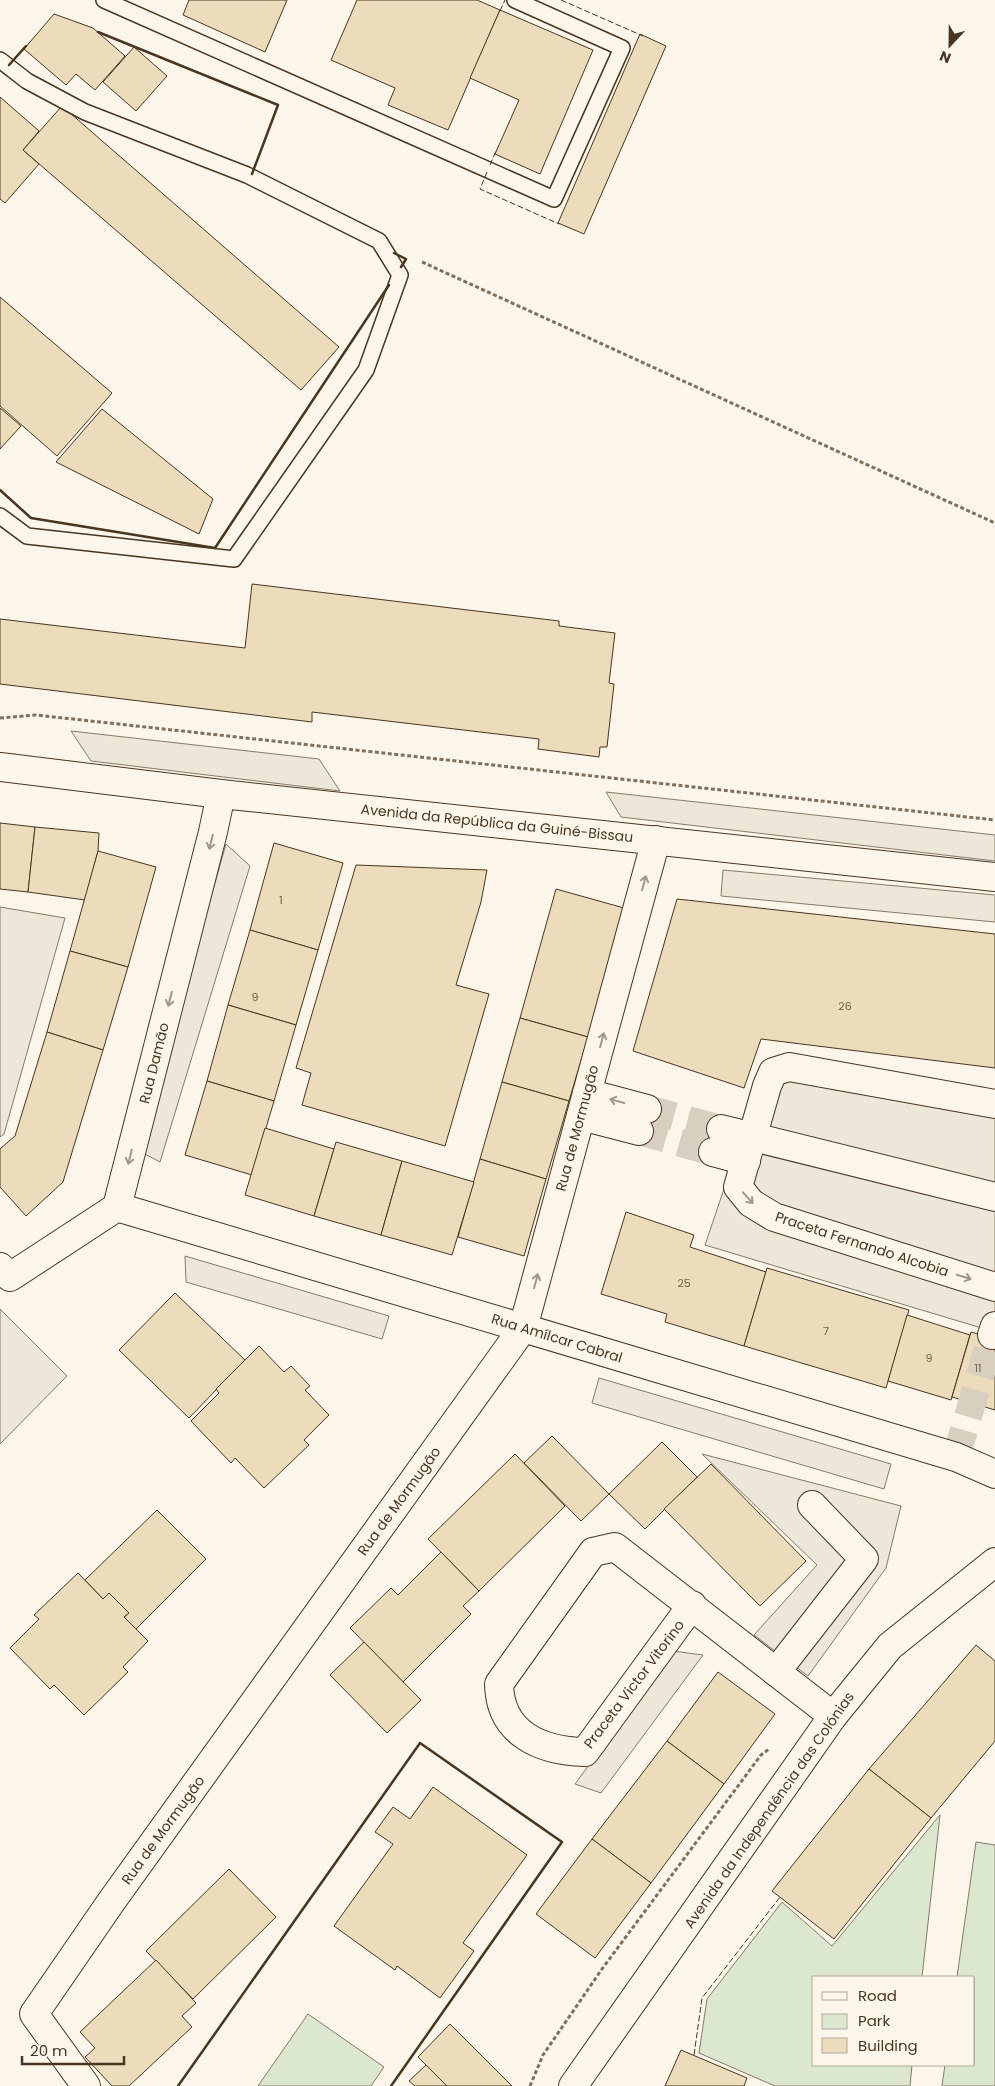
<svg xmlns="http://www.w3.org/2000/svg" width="995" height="2086" font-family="Poppins,sans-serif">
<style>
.green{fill:#dce7d0;stroke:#887966}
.parking{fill:#ede7d9;stroke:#887966}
.building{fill:#ecdcbc;stroke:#4a3520}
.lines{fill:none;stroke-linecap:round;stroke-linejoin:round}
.minor-tunnel{stroke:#d8cfc1;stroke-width:28;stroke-dasharray:28 14;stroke-linecap:butt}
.service-casing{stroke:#4a3520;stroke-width:18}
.minor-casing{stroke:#4a3520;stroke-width:30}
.secondary-casing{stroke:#4a3520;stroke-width:30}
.primary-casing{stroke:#4a3520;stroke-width:30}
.path{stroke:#7f6f5c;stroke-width:3;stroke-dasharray:4 2.5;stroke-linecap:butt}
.service{stroke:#fbf6e9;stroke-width:15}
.minor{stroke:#fbf6e9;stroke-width:28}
.secondary{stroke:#fbf6e9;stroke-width:28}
.primary{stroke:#fbf6e9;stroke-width:28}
.fence{stroke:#4a3520;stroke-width:1;stroke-dasharray:6 2.5;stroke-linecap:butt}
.wall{stroke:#4a3520;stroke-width:2.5}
.oneway{stroke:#a29684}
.labels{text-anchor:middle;stroke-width:4;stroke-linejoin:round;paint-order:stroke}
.number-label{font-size:11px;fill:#725f47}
.street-label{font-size:14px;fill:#4a3520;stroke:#fbf6e9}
</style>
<rect width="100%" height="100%" fill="#fbf6e9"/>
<g class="green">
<path d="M940,1815l-18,162h-108v88h98l-2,21h-135l-76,-33 8,-54 75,-97 50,44z"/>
<path d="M976,1842l19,3v241h-53l3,-21h29v-88h-17z"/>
<path d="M308,2014l76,53 -13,19h-113z"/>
</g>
<g class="parking">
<path d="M71,731l248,28 21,32 -249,-30z"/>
<path d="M606,792l389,43v26l-374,-44z"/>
<path d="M226,844l24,22 -90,296 -21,-11z"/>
<path d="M723,870l272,25v27l-274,-26z"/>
<path d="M0,907l65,11 -61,216 -4,3z"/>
<path d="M768,1059l227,43v230l-290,-87z"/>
<path d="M185,1256l204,60 -7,23 -196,-57z"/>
<path d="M0,1309l67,67 -67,68z"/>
<path d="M599,1378l292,86 -7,25 -292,-86z"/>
<path d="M702,1454l199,52 -15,62 -78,108 -54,-41 63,-70z"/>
<path d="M672,1651l31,4 -102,138 -26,-9z"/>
</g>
<g class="building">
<path d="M189,0h98l-22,52 -82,-37z"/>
<path d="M357,0h120l23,10 -52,120 -60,-25 7,-17 -64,-28z"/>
<path d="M500,10l93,40 -53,124 -45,-20 24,-54 -49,-22z"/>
<path d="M54,14l39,14 32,28 -30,34 -19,-16 -10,11 -42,-36z"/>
<path d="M640,34l26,12 -82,188 -26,-11z"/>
<path d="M134,47l33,29 -31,35 -33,-29z"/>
<path d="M0,97l39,34 -16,19 16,14 -34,39 -5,-4z"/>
<path d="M62,106l277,241 -38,43 -278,-240z"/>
<path d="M0,297l112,96 -55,63 -57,-50z"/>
<path d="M0,408l21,18 -21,23z"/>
<path d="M102,409l111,90 -14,35 -143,-72z"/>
<path d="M252,584l307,37v5l56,7 -6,50 5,1 -7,63h-7l-1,10 -61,-8 1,-10 -227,-27v10l-312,-38v-65l245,29z"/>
<path d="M0,823l35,4 -7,65 -28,-3z"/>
<path d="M35,827l64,6 -1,18 -13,49 -57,-8z"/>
<path d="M274,843l69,20 -25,87 -68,-20z"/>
<path d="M98,851l58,16 -28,100 -58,-16z"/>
<path d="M356,865l131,5 -6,32 -25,83 33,9 -44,152 -143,-41 9,-32 -15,-5z"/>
<path d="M556,889l68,19 -36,129 -68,-19z"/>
<path d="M677,899l318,35v134l-234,-29 -17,49 -111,-37z"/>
<path d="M250,930l68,20 -22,75 -68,-20z"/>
<path d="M70,951l58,16 -25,83 -56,-18z"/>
<path d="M228,1005l68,20 -22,76 -67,-20z"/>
<path d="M520,1018l68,19 -19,64 -67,-19z"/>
<path d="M47,1032l56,18 -40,132 -37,34 -26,-29v-38l15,-13z"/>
<path d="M207,1081l67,20 -22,74 -67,-20z"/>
<path d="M502,1082l67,19 -23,78 -66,-20z"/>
<path d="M265,1128l69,21 -20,67 -69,-21z"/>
<path d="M336,1142l66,19 -21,74 -67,-19z"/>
<path d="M480,1159l66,20 -22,77 -66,-19z"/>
<path d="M402,1161l72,21 -22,73 -71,-20z"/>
<path d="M626,1212l68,23 -4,12 76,25 -22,74 -79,-24 2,-8 -66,-20z"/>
<path d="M767,1268l142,42 -23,78 -142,-42z"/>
<path d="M175,1293l70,67 -56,58 -70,-68z"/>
<path d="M907,1315l63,20 -19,65 -63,-19z"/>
<path d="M971,1332l24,7v71l-43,-13z"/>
<path d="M259,1346l25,26 7,-6 19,20 -5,4 24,25 -25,25 5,5 -45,43 -29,-30 -4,5 -40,-42 28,-28 -3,-4z"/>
<path d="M552,1436l57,58 -28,27 -57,-58z"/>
<path d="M662,1442l35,35 -52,52 -36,-35z"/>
<path d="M515,1454l50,52 -86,85 -51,-52z"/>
<path d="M711,1464l95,97 -46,45 -96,-97z"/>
<path d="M157,1510l49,49 -70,70 -12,-12 5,-4 -20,-20 -6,6 -18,-19z"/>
<path d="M441,1552l38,39 -16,15 8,8 -68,68 -53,-54 41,-40 7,7z"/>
<path d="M78,1573l25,26 6,-6 20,20 -5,4 24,24 -25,26 5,5 -44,43 -30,-30 -4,4 -40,-41 29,-29 -5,-4z"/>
<path d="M364,1642l57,58 -34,33 -57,-58z"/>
<path d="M976,1645l19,16v80l-64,77 -62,-49z"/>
<path d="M718,1672l57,42 -51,70 -57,-43z"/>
<path d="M667,1741l57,43 -73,99 -59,-44z"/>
<path d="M869,1769l62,49 -97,121 -62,-48z"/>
<path d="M433,1787l94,68 -64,88 11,8 -34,47 -43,-32 -2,4 -61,-44 59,-82 -18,-12 18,-25 17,12z"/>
<path d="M592,1839l59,44 -56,75 -59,-44z"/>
<path d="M229,1869l47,48 -83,82 -47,-48z"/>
<path d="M156,1960l40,43 -14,13 10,11 -63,59h-17l-27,-29 10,-9 -15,-16z"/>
<path d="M450,2024l62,62h-65l-29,-29z"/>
<path d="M681,2050l66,28 -3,8h-79z"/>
<path d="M426,2065l21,21h-32l-6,-5z"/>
</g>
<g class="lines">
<g class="minor-tunnel">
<path d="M647,1109l74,20"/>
<path d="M639,1131l74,21"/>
<path d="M956,1457l36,-122"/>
</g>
<g class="service-casing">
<g id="service">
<path d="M104,0l450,199 68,-151 -107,-48"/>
<path d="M0,60l27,21 58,31 162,63 132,66 21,34 -34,95 -132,189 -207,-23 -27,-20"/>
</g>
</g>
<g class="minor-casing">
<g id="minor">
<path d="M587,1093l60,16"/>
<path d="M995,1104l-206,-37 -16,5 -6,14 -29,101 13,16 23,14 221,70"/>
<path d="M581,1116l58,15"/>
<path d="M721,1129l274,68"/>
<path d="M713,1152l33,9"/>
<path d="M117,1207l839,250 39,17"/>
<path d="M0,1267l10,10 107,-70 96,-375 8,-38"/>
<path d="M992,1335l3,-9"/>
<path d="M692,1605l-107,147c-44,-1 -85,-18 -86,-68l94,-132 22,-5 218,169"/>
<path d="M776,1672l88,-113 -52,-54"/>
<path d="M86,2086l-52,-72 77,-112 412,-574 133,-488"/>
</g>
</g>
<g class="secondary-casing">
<path id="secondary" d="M573,2086l260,-370 57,-70 105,-84"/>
</g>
<g class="primary-casing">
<path id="primary" d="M0,767l221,27 774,83"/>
</g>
<g class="path">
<path d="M422,262l573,261"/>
<path d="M0,718l36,-3 959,105"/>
<path d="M530,2086l13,-31 59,-86 159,-214 8,-6"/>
</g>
<use href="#service" class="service"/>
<use href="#minor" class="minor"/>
<use href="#secondary" class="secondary"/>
<use href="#primary" class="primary"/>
<g class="fence">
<path d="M561,0l82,36"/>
<path d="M500,11l5,-11"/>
<path d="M490,165l6,-14"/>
<path d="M487,172l-7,17 79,35"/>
<path d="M694,2055l8,-57 78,-101"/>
</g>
<g class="wall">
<path d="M98,32l180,73 -26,69"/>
<path d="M9,65l17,-19"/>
<path d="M394,253l12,6 -5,8"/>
<path d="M0,490l31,28 184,30 174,-263"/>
<path d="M178,2086l242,-343 142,99 -171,244"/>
</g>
</g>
<defs><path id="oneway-shaft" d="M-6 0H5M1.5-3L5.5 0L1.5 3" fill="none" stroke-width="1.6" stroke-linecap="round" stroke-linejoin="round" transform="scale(1.25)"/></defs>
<g class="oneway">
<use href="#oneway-shaft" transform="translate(211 842) rotate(104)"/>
<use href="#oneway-shaft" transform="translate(644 883) rotate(-75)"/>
<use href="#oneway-shaft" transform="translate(170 999) rotate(104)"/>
<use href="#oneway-shaft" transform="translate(602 1040) rotate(-75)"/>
<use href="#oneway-shaft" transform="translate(617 1101) rotate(-165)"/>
<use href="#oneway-shaft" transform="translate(130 1157) rotate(104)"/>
<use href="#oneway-shaft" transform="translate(748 1198) rotate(48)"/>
<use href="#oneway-shaft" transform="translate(964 1277) rotate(17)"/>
<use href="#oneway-shaft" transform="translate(536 1281) rotate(-75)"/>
</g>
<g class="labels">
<g class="number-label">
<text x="281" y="904">1</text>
<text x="255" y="1001">9</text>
<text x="845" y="1010">26</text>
<text x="684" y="1287">25</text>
<text x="826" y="1335">7</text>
<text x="929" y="1362">9</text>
<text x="978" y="1372">11</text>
</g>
<g class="street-label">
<text transform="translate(497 823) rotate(6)" y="5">Avenida da República da Guiné-Bissau</text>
<text transform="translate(154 1063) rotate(-76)" y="5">Rua Damão</text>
<text transform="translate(577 1128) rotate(-75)" y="5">Rua de Mormugão</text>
<text transform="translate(862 1244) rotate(18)" y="5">Praceta Fernando Alcobia</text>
<text transform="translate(557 1338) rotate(17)" y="5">Rua Amílcar Cabral</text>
<text transform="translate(399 1501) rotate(-54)" y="5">Rua de Mormugão</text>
<text transform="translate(634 1684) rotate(-53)" y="5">Praceta Victor Vitorino</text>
<text transform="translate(769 1810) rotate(-55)" y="5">Avenida da Independência das Colónias</text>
<text transform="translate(163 1830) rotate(-54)" y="5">Rua de Mormugão</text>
</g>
</g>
<rect x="812" y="1976" width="162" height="90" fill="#fbf6e9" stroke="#b4a999"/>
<rect x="822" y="1992" width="25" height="8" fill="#fbf6e9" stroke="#b4a999"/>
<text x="858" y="2001" font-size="15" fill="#4a3520">Road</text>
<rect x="822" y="2014" width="25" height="15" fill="#dce7d0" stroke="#b4a999"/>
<text x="858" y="2026" font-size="15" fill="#4a3520">Park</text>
<rect x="822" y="2038" width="25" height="15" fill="#ecdcbc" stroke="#b4a999"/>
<text x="858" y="2051" font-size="15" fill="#4a3520">Building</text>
<g transform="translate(950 45) rotate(202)" stroke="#fbf6e9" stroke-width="4" paint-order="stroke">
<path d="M0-4L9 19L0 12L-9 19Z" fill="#4a3520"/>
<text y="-8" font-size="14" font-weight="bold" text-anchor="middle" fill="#4a3520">N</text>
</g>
<path d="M22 2056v8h102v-8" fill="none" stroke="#4a3520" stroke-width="2.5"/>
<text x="30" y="2056" font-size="15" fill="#4a3520" stroke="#fbf6e9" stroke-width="4" paint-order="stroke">20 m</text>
</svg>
